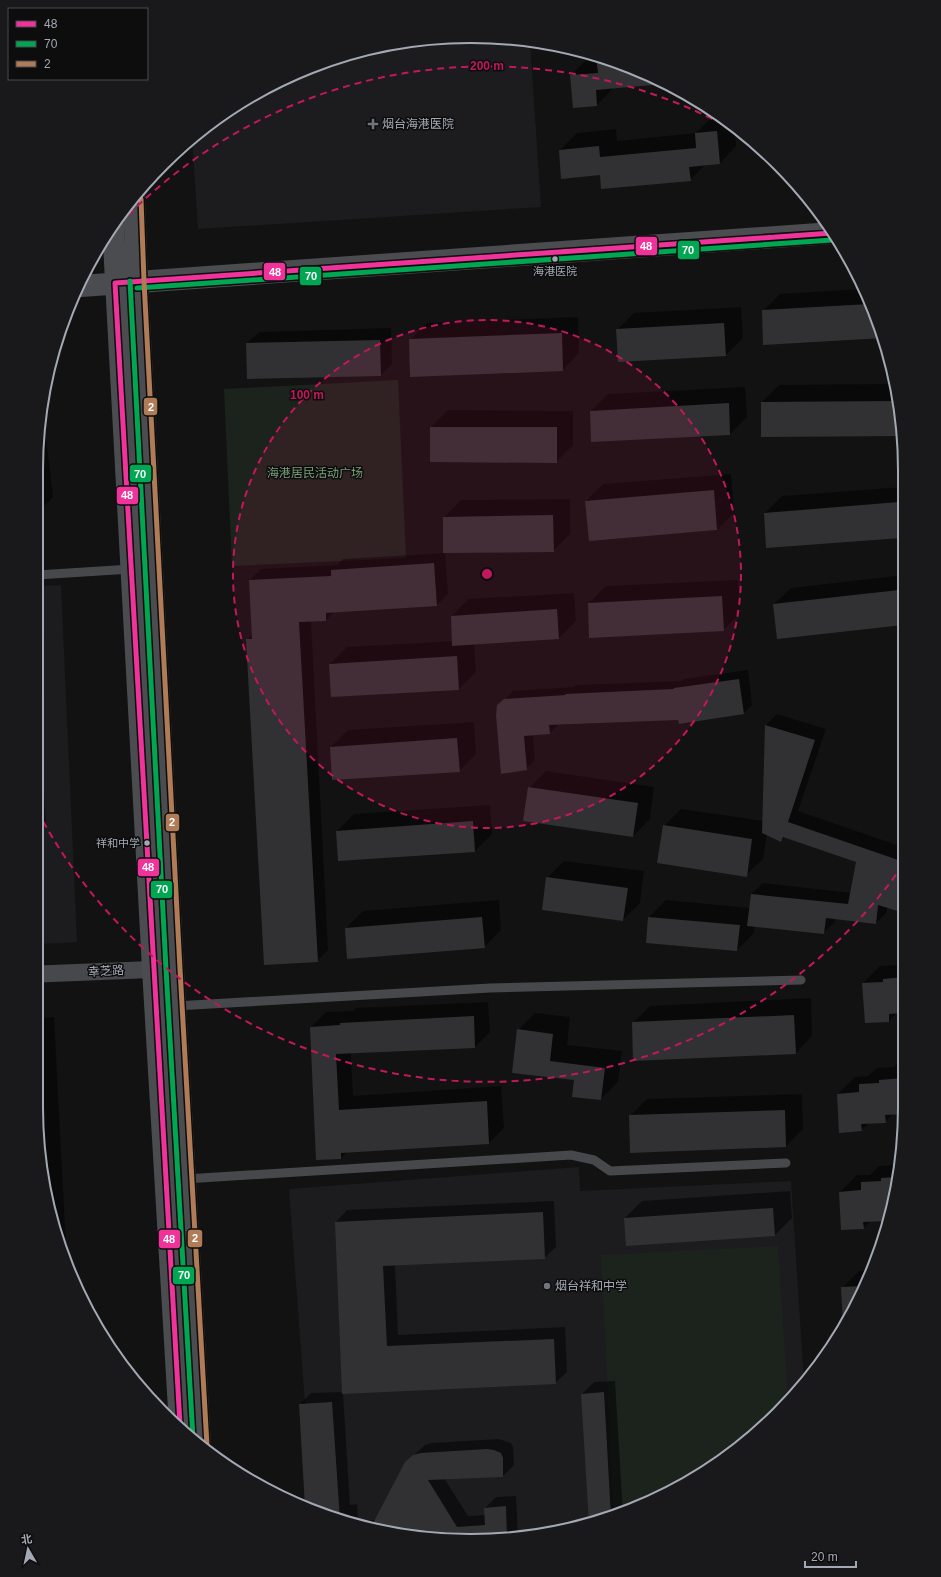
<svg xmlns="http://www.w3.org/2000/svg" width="941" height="1577" font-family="Arial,'Noto Sans SC',sans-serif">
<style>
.built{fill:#1c1c1e}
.green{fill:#1c231c}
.shadow{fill:#0007}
.building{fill:#313133}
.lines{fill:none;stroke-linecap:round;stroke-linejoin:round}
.lane{stroke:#46484b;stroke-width:9}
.street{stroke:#46484b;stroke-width:17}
.secondary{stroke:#4a4c4f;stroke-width:22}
.bus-1-casing{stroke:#0d0d0e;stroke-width:8}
.bus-2-casing{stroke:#0d0d0e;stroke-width:8}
.bus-3-casing{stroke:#0d0d0e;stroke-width:8}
.bus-1{stroke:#ef339a;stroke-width:5}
.bus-2{stroke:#00a651;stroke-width:5}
.bus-3{stroke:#b07c57;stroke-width:5}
.ring{fill:none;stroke:#c2185b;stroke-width:2;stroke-dasharray:7 5}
.poi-dot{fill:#70747b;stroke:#0d0d0e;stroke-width:1.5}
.bus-dot{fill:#a3a9b4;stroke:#0d0d0e;stroke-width:1.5}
.labels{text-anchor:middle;stroke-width:3;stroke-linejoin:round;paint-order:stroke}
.bus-label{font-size:11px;fill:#a3a9b4;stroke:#0d0d0e}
.poi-label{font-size:12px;fill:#a3a9b4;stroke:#0d0d0e;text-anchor:start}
.park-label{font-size:12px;fill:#799f79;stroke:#0d0d0e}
.street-label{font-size:12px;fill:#a3a9b4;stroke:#0d0d0e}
.rim{fill:none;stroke:#a3a9b4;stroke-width:2}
.centre{fill:#c2185b;stroke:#0d0d0e;stroke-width:2}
.ring-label{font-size:12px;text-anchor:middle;font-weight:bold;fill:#c2185b;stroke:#0d0d0e;stroke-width:3;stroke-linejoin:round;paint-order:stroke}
.line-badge{stroke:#0d0d0e;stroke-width:1.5}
.badge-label{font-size:11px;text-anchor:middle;font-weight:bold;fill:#fff}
</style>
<rect width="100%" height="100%" fill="#121212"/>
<g class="built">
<path d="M471,36l59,6 11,165 -343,22 -6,-90 37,-30 75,-40 82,-25z"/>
<path d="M61,585l16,357 -38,2 -1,-358z"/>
<path d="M579,1167l1,24 211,-10 13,201 -26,32 -43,37 -72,45 -53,22 -83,19 -57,4 -56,-4 -83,-19 -18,-7 -24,-322z"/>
</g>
<g class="green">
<path d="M398,380l8,178 -174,8 -8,-177z"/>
<path d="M778,1246l10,156 -10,12 -43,37 -72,45 -49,21 -13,-262z"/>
</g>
<g class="shadow">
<path d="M588,58h11l38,11 26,14 -49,4 -17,18 -26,-30z"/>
<path d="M720,116l15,13 1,17 -16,17 -14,1 -16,16 -89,-6 -41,-24 17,-17 39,-4 1,12 79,-8 16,-16z"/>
<path d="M863,289l19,42 1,6 -119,7 -1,-33 17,-17z"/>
<path d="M741,307l2,31 -17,17 -109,-25 17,-17z"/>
<path d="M578,317l1,36 -16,17 -153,-30 17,-17z"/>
<path d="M391,328l1,36 -11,11 -134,-32 12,-11z"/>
<path d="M893,384l10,51 -141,-33 17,-17z"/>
<path d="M745,387l2,30 -17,17 -139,-23 17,-17z"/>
<path d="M448,410l125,1v34l-17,17 -125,-35z"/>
<path d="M43,412l10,85 -12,12h-4v-67z"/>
<path d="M731,474l3,39 -17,17 -127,10 -4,-39 17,-17z"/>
<path d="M904,487v46l-3,4 -136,-24 17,-17z"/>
<path d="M570,499v35l-17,17 -108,1 3,42 -11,11 -103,7 -8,8h-15l17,330 -11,11 -70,-321 6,-6 -3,-54 11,-11 76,-4 6,-6 101,-6v-36l17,-17z"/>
<path d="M904,575v47l-1,2 -129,-20 17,-16z"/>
<path d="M738,580l2,34 -17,16 -134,-27 17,-17z"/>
<path d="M574,593l2,28 -17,17 -85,5 2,29 -17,17 -129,-25 17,-17 106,-6 -1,-25 16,-17z"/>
<path d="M748,670l4,35 -8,8 -65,6 -121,6 -8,8 -17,1 2,26 -9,9 -28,-63 15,-15 61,-4 1,-2 107,-4 1,-2z"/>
<path d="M38,695l8,130 -8,8z"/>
<path d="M777,714l49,15 -28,82 99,34 7,-46v113l-17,-5v5l-11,11 -41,-5v4l-12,11 -69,-8v8l-17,17 -88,-33 17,-17 84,8 1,-14 12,-11 88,10 6,-31 -72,-25 -4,4 -14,-7 -4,25 -17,16 -82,-49 17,-17 83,12 2,-96z"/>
<path d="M474,722l2,32 -17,17 -128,-24 17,-17z"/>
<path d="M546,771l108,16 -4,32 -17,17 -104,-48z"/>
<path d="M490,805l2,29 -17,17 -138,-20 17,-17z"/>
<path d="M39,843l2,2 -2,7z"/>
<path d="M564,861l80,10 -4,32 -17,17 -76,-42z"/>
<path d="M499,900l2,30 -17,17 -138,-19 17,-17z"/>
<path d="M901,962h3v50l-7,1 -8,8 -26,-38 17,-17 17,-1z"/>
<path d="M811,998l1,38 -16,17 -163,-30 17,-17z"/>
<path d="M488,1002l2,30 -15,15 -124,6 2,43 148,-10 3,42 -15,15 -142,9 -6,6 -30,-131 15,-15 27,-1 3,-3z"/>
<path d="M535,1013l35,4 -3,28 55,6 -4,31 -17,17 -28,-3 2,-17 -62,-7 5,-42z"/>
<path d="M54,1017l13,249 -8,-20 -19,-83 -1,-145z"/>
<path d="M897,1063h7v50l-11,1 -8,8 -16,1 -8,7 -23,-36 17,-17 13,-1 9,-8 17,-1z"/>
<path d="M802,1094l1,35 -17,17 -156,-30 17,-17z"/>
<path d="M899,1162l-12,58 -16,1 -8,7 -23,-36 17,-17h13l9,-9 17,-1z"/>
<path d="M790,1191l2,27 -17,17 -150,-17 17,-17z"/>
<path d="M554,1201l2,46 -12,11 -149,7 3,70 167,-8 2,45 -12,11 -212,10 7,112 7,-1 1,17 17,-1 30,-57 20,-18 7,-2 67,-4 12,4 2,4 1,18 -11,11 -59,2 24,38 17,-1v-7l11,-11 20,-1 2,40 -1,2 -47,3 -56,-4 -83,-19 -11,-5 -1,-16 -19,-93 11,-11 32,-1 -7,-170 11,-12z"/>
<path d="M870,1270l-26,54 -2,-36 17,-17z"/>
<path d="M615,1381l8,132 -13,5 -20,5 -8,-129 12,-12z"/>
</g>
<g class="building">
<path d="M596,57l41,12 27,15 -68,6 1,16 -24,2 -3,-33 28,-2z"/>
<path d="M717,131l3,33 -31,3 2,14 -90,8 -1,-14 -39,4 -2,-29 40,-4 1,11 96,-9 -1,-15z"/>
<path d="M870,304l12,27 1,7 -120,7 -1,-35z"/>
<path d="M724,323l2,33 -108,6 -2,-33z"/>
<path d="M562,333l1,38 -153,6 -1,-38z"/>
<path d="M380,340l1,36 -134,3 -1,-36z"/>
<path d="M896,401l7,35 -142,1v-35z"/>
<path d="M729,403l1,32 -139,7 -1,-31z"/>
<path d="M430,427h127v36l-127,-1z"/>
<path d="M714,490l3,40 -128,11 -4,-40z"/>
<path d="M899,502l2,36 -135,10 -2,-35z"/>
<path d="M553,515l1,37 -111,1v-36z"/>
<path d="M434,563l3,43 -111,7v8l-27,1 19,340 -54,3 -18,-326h6l-3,-59 82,-4v-6z"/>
<path d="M899,590l4,35 -126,14 -4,-35z"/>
<path d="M722,596l2,35 -135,7 -1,-35z"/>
<path d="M557,609l2,30 -107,7 -1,-30z"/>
<path d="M457,656l2,34 -128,7 -2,-33z"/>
<path d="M739,679l5,35 -65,10 -1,-4 -129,5 1,9 -26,2 3,34 -26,4 -5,-59 1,-10 7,-6 62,-4 -1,-1 109,-5v-1z"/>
<path d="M765,725l50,15 -27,82 116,40v51l-26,-8 -2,19 -50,-6 -2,16 -77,-8 4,-32 97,10 8,-42 -73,-25 -2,5 -19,-9z"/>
<path d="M457,738l3,34 -128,8 -2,-33z"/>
<path d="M528,787l110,16 -5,34 -110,-16z"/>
<path d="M473,821l2,31 -137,9 -2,-30z"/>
<path d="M663,825l89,14 -5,38 -90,-14z"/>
<path d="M546,877l82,11 -5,33 -81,-11z"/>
<path d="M482,917l3,31 -138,11 -2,-31z"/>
<path d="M648,917l92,8 -3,26 -91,-8z"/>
<path d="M904,977v36l-15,1v8l-24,1 -3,-40 21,-1v-3z"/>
<path d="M794,1015l2,39 -163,7 -1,-39z"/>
<path d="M474,1016l1,32 -139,6 3,56 148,-9 2,43 -148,9v6l-25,1 -6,-133 30,-2v-2z"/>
<path d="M517,1029l36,5 -3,27 55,7 -4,32 -29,-3 2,-17 -62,-7z"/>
<path d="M904,1078v36l-19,1 1,8 -25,1 1,7 -23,2 -2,-39 22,-2v-8l20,-1v-3z"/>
<path d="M785,1110l1,37 -156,6 -1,-38z"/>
<path d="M896,1177l-9,44 -24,1 1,7 -23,1 -2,-38 22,-2v-8l20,-1v-3z"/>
<path d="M773,1208l2,28 -149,10 -2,-28z"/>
<path d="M543,1212l2,47 -162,7 4,80 167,-7 2,45 -214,10 -7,-172z"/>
<path d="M862,1286l-11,22 -8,18 -2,-39z"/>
<path d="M604,1392l7,125 -22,6 -8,-129z"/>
<path d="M332,1402l8,118 -9,-2 -26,-11 -6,-103z"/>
<path d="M487,1449l7,1 7,3 2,5v19l-75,3 29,47 28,-2 -1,-17 22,-2 1,33 -37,2 -56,-4 -43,-10 34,-65 8,-7 8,-2z"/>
</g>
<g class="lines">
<g class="lane">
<path d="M37,575l94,-6"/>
<path d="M175,1006l315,-18 311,-8"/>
<path d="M185,1179l386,-24 23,5 16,11 176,-8"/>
</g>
<path class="street" d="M39,974l125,-5"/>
<g class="secondary">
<path d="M134,199l3,82 36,688 27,477"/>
<path d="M113,225l40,744 27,457"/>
<path d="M81,286l751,-53"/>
</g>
<g class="bus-1-casing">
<path id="bus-1" d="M180,1425l-65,-1142 717,-50"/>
</g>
<g class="bus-2-casing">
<g id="bus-2">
<path d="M130,281l36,688 27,469"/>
<path d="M137,288l695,-48"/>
</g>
</g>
<g class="bus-3-casing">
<path id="bus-3" d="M141,199l3,82 36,688 27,477"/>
</g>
<use href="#bus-1" class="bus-1"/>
<use href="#bus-2" class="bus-2"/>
<use href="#bus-3" class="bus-3"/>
</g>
<circle cx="487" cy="574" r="254" fill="#c2185b" fill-opacity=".12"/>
<g class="ring">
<circle cx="487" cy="574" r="254"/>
<path d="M903 865A508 508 0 0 1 38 812M104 241A508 508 0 0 1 737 132"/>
</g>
<g class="poi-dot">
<path d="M371 118h4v4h4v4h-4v4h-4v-4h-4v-4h4z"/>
<circle cx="547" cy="1286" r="4"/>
</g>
<g class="bus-dot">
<circle cx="555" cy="259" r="3.5"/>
<circle cx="147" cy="843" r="3.5"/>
</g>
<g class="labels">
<g class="bus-label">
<text x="555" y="275">海港医院</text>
<text x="140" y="847" text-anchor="end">祥和中学</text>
</g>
<g class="poi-label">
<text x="382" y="128">烟台海港医院</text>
<text x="555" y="1290">烟台祥和中学</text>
</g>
<g class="park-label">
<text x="315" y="477">海港居民活动广场</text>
</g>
<g class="street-label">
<text transform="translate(106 971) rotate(-3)" y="4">幸芝路</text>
</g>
</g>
<path d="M0 0H941V1577H0ZM470 43H471A427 427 0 0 1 898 470V1107A427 427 0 0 1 471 1534H470A427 427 0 0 1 43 1107V470A427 427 0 0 1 470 43Z" fill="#19191b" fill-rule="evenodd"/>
<path class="rim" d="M470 43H471A427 427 0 0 1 898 470V1107A427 427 0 0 1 471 1534H470A427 427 0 0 1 43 1107V470A427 427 0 0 1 470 43Z"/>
<circle cx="487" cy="574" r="6" class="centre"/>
<g class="ring-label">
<text x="487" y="70">200 m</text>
<text x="307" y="399">100 m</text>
</g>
<g class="line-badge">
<rect x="635" y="236" width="23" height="20" rx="4" fill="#ef339a"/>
<rect x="677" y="240" width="23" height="20" rx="4" fill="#00a651"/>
<rect x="263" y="262" width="23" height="19" rx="4" fill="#ef339a"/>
<rect x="299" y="266" width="23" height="20" rx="4" fill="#00a651"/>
<rect x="143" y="397" width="15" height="19" rx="4" fill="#b07c57"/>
<rect x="129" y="464" width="23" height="19" rx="4" fill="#00a651"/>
<rect x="116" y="486" width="23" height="19" rx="4" fill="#ef339a"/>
<rect x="165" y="813" width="15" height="19" rx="4" fill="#b07c57"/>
<rect x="137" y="858" width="23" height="19" rx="4" fill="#ef339a"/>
<rect x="150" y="880" width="23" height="19" rx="4" fill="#00a651"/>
<rect x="187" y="1229" width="16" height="19" rx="4" fill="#b07c57"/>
<rect x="158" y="1229" width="23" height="20" rx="4" fill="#ef339a"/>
<rect x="172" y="1266" width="23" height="19" rx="4" fill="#00a651"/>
</g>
<g class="badge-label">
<text x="646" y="250">48</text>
<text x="688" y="254">70</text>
<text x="275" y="276">48</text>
<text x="311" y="280">70</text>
<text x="151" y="411">2</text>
<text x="140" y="478">70</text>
<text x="127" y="499">48</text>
<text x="172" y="826">2</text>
<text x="148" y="871">48</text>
<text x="162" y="893">70</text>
<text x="195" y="1242">2</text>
<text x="169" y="1243">48</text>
<text x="184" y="1279">70</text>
</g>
<rect x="8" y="8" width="140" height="72" fill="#0d0d0e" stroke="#494b50"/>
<rect x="16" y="21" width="20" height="6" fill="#ef339a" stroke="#494b50"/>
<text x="44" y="28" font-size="12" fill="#a3a9b4">48</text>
<rect x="16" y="41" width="20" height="6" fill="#00a651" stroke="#494b50"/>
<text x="44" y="48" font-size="12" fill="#a3a9b4">70</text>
<rect x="16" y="61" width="20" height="6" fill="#b07c57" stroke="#494b50"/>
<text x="44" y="68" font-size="12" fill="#a3a9b4">2</text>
<g transform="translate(28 1549) rotate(351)" stroke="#0d0d0e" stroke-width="3" paint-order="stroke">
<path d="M0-3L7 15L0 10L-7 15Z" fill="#a3a9b4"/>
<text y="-6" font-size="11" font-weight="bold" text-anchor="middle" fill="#a3a9b4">北</text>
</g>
<path d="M805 1561v6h51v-6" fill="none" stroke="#a3a9b4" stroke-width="2"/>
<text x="811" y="1561" font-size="12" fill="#a3a9b4" stroke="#0d0d0e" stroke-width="3" paint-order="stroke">20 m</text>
</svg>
